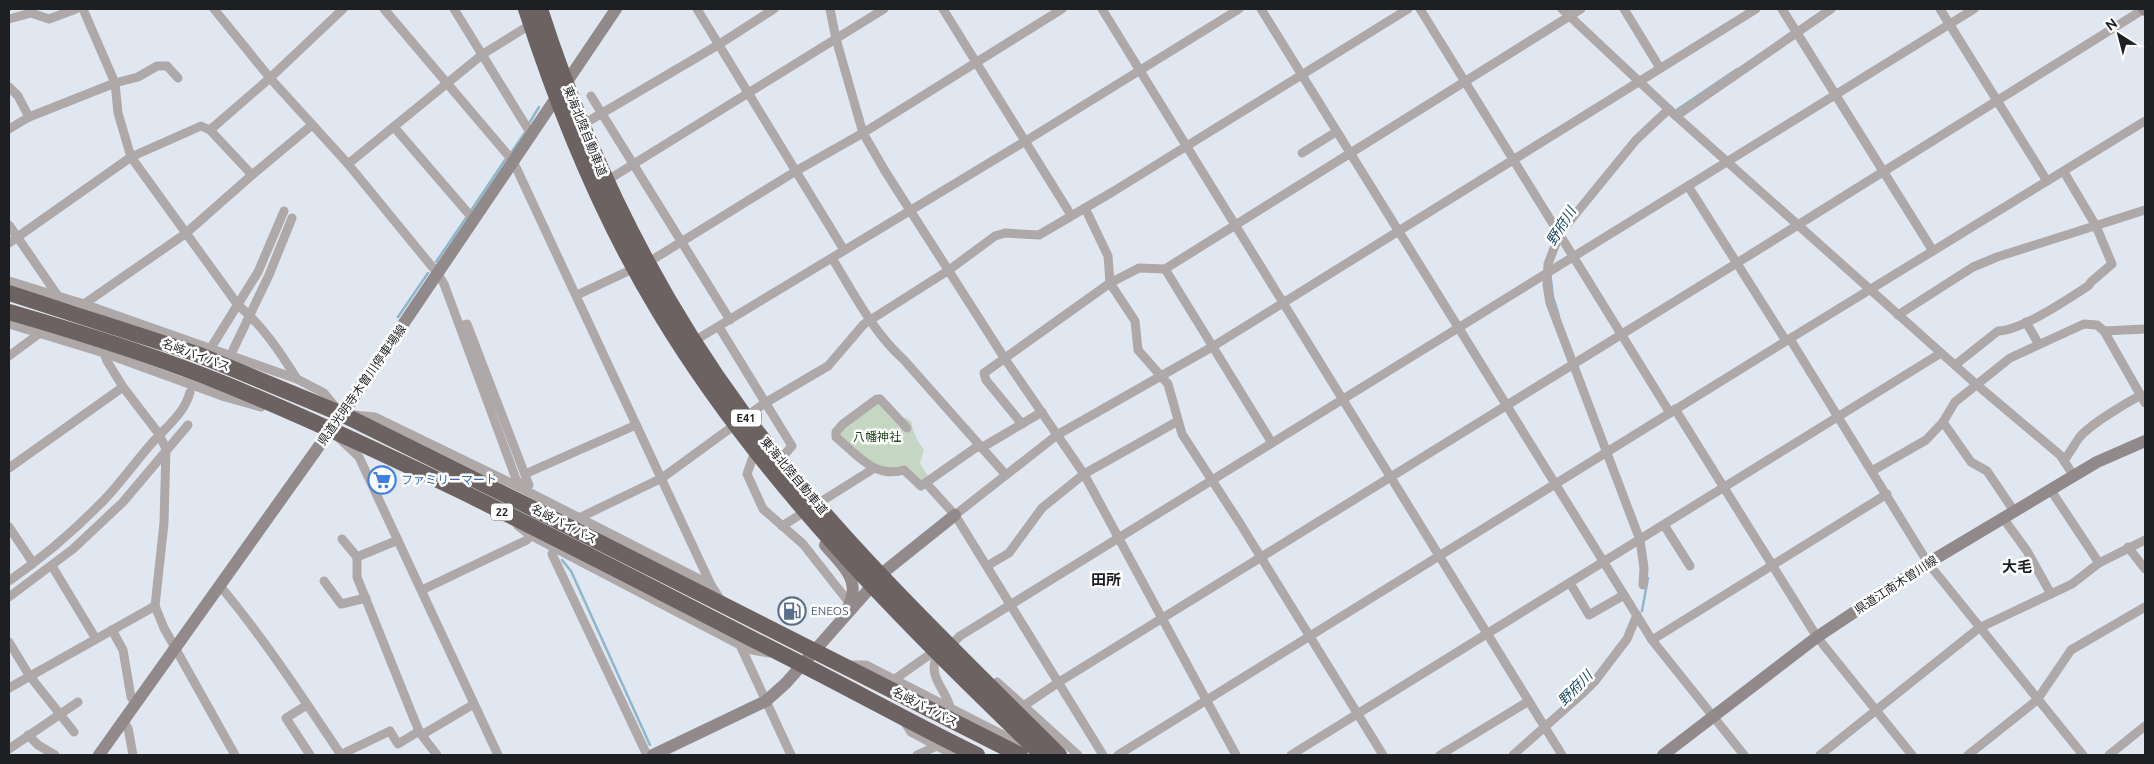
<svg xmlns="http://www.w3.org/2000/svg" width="2154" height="764" font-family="Ubuntu,'Noto Sans JP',sans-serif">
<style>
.green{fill:#c5d7c2}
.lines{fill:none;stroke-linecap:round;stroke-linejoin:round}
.stream{stroke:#8eb6cd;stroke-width:2.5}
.street{stroke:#aea8a8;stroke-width:9}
.secondary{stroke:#928a8a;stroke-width:12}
.highway{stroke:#6d6262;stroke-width:16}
.highway-bridge{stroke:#6d6262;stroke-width:16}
.labels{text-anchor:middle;stroke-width:5;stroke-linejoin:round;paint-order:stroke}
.shield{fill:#fff;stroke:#616264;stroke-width:1}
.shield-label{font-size:11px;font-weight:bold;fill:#1d1f22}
.street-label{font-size:12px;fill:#1d1f22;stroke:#fff}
.park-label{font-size:12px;fill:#20471b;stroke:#fff}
.shop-label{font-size:12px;fill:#366cbe;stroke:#fff;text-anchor:start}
.service-label{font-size:12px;fill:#4e5e75;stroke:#fff;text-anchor:start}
.water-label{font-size:14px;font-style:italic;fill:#164962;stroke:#fff}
.quarter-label{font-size:15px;font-weight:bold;fill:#1d1f22;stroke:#fff}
</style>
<rect width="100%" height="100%" fill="#e0e7f0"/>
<path class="green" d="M880,399l18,20 8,-1 5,3c2,11 6,20 13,29l-4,13 9,15 -8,8 -17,-16 -31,-1 -37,-32 3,-12z"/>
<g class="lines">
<g class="stream">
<path d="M1675,111l62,-42"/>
<path d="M528,125l11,-18"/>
<path d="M511,153l15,-22"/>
<path d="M470,212l35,-52"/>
<path d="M436,262l30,-44"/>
<path d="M1551,280l2,17 6,19"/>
<path d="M398,317l30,-44"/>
<path d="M562,560l9,11 79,174"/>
<path d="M1642,611l6,-33"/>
</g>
<g class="street">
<path d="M83,9l32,74 3,30 13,44 107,148c25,21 42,47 59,74"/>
<path d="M214,9l56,69 78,86 90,110 6,10 75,203"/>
<path d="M384,9l129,152 198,424"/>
<path d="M454,9l77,125"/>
<path d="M697,9l147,241"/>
<path d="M830,9l6,30 27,94 22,38 120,188 79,115 152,281"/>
<path d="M943,9l128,206"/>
<path d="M1102,9l460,746"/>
<path d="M1261,9l391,631 92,115"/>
<path d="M1420,9l250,404"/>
<path d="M1562,9l114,107 301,269 83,70 14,21"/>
<path d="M1624,9l36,59"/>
<path d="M1782,9l151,242"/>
<path d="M1940,9l107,172"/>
<path d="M9,19l22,-6 18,6 27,-10"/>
<path d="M9,87l9,9 11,21"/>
<path d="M591,96l139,224"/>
<path d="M1676,116l155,-107"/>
<path d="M587,122l131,-77 56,-36"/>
<path d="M394,127l80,93"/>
<path d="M9,129l20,-12 86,-34 23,-6 19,-11h10l11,12"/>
<path d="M210,130l60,-52 73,-69"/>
<path d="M1302,153l34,-21"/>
<path d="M348,164l135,-110 42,-26"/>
<path d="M611,178l273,-169"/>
<path d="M1688,186l98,155"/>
<path d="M1085,208l23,48 2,27 29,-15 26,1 416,-260"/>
<path d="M9,225l49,71"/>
<path d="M9,243l122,-86 70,-31 9,4 42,45"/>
<path d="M832,258c22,36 41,74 72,102l102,115"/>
<path d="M1165,269l107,174"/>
<path d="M9,281l75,23 213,75 27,14 14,17"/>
<path d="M577,295l75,-35 144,-89 67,-38 199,-124"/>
<path d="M84,304l101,-70 67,-59 60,-50"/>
<path d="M1898,315l75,-48 24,-10 148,-47"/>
<path d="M2026,322l12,21"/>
<path d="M9,324l95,29 121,44 36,10"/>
<path d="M460,326l7,-2 62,161 -11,-3"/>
<path d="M719,327l73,119 -8,9"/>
<path d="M2104,331l41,72"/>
<path d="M699,338l325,-196 215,-133"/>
<path d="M1790,339l138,224 155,192"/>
<path d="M212,346l46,-74 26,-61"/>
<path d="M233,350l36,-75 23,-57"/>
<path d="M104,353l3,8 16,26 36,47 7,15 -2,74 -9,83 9,22 71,127"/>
<path d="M9,356l31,-23"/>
<path d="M1955,365l43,-34c23,0 70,-32 90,-45l3,-4 21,-18 -16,-38 -32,-54"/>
<path d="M1675,409l142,228 95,118"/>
<path d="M354,415l21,2 144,70 192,98 11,17"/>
<path d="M1943,422l28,40 16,9 27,40"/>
<path d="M1022,424l-36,-44 -2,-7 126,-90 25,38 3,29 30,34 14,50 59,91 142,230"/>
<path d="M907,428l-27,-29h-3l-34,25 -7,8v5c20,17 39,42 68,33l17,16 57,-40"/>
<path d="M340,439l19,18 139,298"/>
<path d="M981,448l61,-36"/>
<path d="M753,457l-6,17 16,35 40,35 48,61"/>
<path d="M2064,460c6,-7 10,-15 15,-22 10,-13 47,-35 62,-43"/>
<path d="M9,468l114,-81"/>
<path d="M1872,471l54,-31 17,-18 12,-20 55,-44 74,-34 13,1 7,6 41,-2"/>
<path d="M525,474l111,-49"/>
<path d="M926,483l29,32 148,240"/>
<path d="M2050,489l49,74"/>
<path d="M955,515l102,-80 155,-88 544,-338"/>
<path d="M579,518l83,-40 103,-75 63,-37 36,-42 85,-54 46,-34 10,-3 34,2 75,-44 294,-182"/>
<path d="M2003,518l24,33 24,43"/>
<path d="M1664,525l26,41"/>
<path d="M518,526l12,9 210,110 12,5 17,3"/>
<path d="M782,526l91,-57"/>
<path d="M9,527l24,36"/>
<path d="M342,539l15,18"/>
<path d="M398,540l-41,17v20l57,142 6,14 17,22"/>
<path d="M2128,547l17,22"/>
<path d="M555,548l-3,6 95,201"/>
<path d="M52,566l44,73"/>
<path d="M987,566l22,-13 33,-45 42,-34 94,-53"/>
<path d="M9,581c33,-23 68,-53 96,-82 16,-17 31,-38 47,-56 14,-16 33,-30 38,-51"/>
<path d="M324,581l17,23 25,-6"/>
<path d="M1570,583l19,32 35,-20"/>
<path d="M1643,585l1,-17 -4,-28 -90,-237 -3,-18 1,-21 12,-31 76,-93 33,-31"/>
<path d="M221,587c44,53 82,111 120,168"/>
<path d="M422,590l105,-50 3,-5"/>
<path d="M9,597l64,-48 50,-47 65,-77"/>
<path d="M112,630l11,20 8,47 4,6"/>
<path d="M1652,640l235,-146"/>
<path d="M9,642l20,33 45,57"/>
<path d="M740,645l51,110"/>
<path d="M850,665h16l159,81"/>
<path d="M895,679l34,-24"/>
<path d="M997,682l81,73"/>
<path d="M9,688l146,-82"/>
<path d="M307,705l-21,13 24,37"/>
<path d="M950,707c-4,-16 -20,-29 -15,-46l25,-25 1014,-627"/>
<path d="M1013,713l46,-31 678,-419 407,-254"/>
<path d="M123,721l5,7 5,27"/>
<path d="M904,721l7,11 43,23"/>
<path d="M28,735l10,10 17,10"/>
<path d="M9,749l69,-47"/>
<path d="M340,755l50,-24 8,13 18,-11h9l49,-29"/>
<path d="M917,755l20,-9"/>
<path d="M1118,755l668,-414 359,-220"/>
<path d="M1291,755l650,-402"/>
<path d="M1440,755l89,-54"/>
<path d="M1513,755l69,-61 13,-13 32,-42 10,-24"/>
<path d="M1820,755l159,-127 93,-44 27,-21 46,-23"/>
<path d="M1968,755l69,-55 34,-50 74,-43"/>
<path d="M2109,755l36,-29"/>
</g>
<g class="secondary">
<path d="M2144,9l1,1"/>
<path d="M825,545c23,27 39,38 18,72"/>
<path d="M99,755l255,-358 262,-388"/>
<path d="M653,755l113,-54 20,-18 99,-112 70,-56"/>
<path d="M1663,755l154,-118 111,-74 169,-101 48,-21"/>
</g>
<g class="highway">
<path d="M9,293l188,61 145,60 186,92 492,249"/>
<path d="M9,312c73,21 147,44 218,73 197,81 385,183 574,279 59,30 116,62 176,91"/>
</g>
<g class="highway-bridge">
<path d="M526,9c34,105 76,209 134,304 102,169 241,306 382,442"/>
<path d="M540,9c47,146 111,279 202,403 93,126 207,233 317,343"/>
</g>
</g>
<defs>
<g id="supermarket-ring" transform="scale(1.4375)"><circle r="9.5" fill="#fff" stroke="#3f7fe0" stroke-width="1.5"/><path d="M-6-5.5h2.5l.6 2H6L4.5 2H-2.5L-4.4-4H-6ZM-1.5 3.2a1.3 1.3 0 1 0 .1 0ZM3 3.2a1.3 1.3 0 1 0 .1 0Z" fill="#3f7fe0"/></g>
<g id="fuel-ring" transform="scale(1.4375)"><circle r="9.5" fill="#fff" stroke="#5c6f8a" stroke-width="1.5"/><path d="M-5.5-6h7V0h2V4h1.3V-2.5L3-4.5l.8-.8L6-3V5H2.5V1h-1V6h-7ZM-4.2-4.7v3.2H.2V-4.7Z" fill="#5c6f8a"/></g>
</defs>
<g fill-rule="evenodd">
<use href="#supermarket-ring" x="382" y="480"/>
<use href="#fuel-ring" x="792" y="611"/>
</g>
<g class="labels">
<g class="shield">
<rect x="731" y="409.5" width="30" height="17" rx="4"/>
<rect x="491" y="503.5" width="22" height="17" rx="4"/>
</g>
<g class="shield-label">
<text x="746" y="422">E41</text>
<text x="502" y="516">22</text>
</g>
<g class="street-label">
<text transform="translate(585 131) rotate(68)" y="4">東海北陸自動車道</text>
<text transform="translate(196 355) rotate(20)" y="4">名岐バイパス</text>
<text transform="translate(362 385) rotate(-55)" y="4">県道光明寺木曽川停車場線</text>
<text transform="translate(794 476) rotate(50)" y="4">東海北陸自動車道</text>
<text transform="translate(564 524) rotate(27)" y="4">名岐バイパス</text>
<text transform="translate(1896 585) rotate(-33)" y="4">県道江南木曽川線</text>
<text transform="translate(925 707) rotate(27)" y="4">名岐バイパス</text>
</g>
<g class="park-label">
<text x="877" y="441">八幡神社</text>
</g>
<g class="shop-label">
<text x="401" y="484">ファミリーマート</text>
</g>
<g class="service-label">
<text x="811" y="615">ENEOS</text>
</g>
<g class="water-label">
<text transform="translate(1561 226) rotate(-58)" y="5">野府川</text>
<text transform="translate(1575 688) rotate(-46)" y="5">野府川</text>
</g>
<g class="quarter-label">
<text x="2017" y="572">大毛</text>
<text x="1106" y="585">田所</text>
</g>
</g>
<rect width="2154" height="764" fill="none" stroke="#1d1f22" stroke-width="20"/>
<g transform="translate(2119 35) rotate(324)" stroke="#ffffff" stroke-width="4" paint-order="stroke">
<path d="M0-4L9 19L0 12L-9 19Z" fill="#1d1f22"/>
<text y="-8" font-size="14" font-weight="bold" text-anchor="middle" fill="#1d1f22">N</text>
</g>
</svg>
